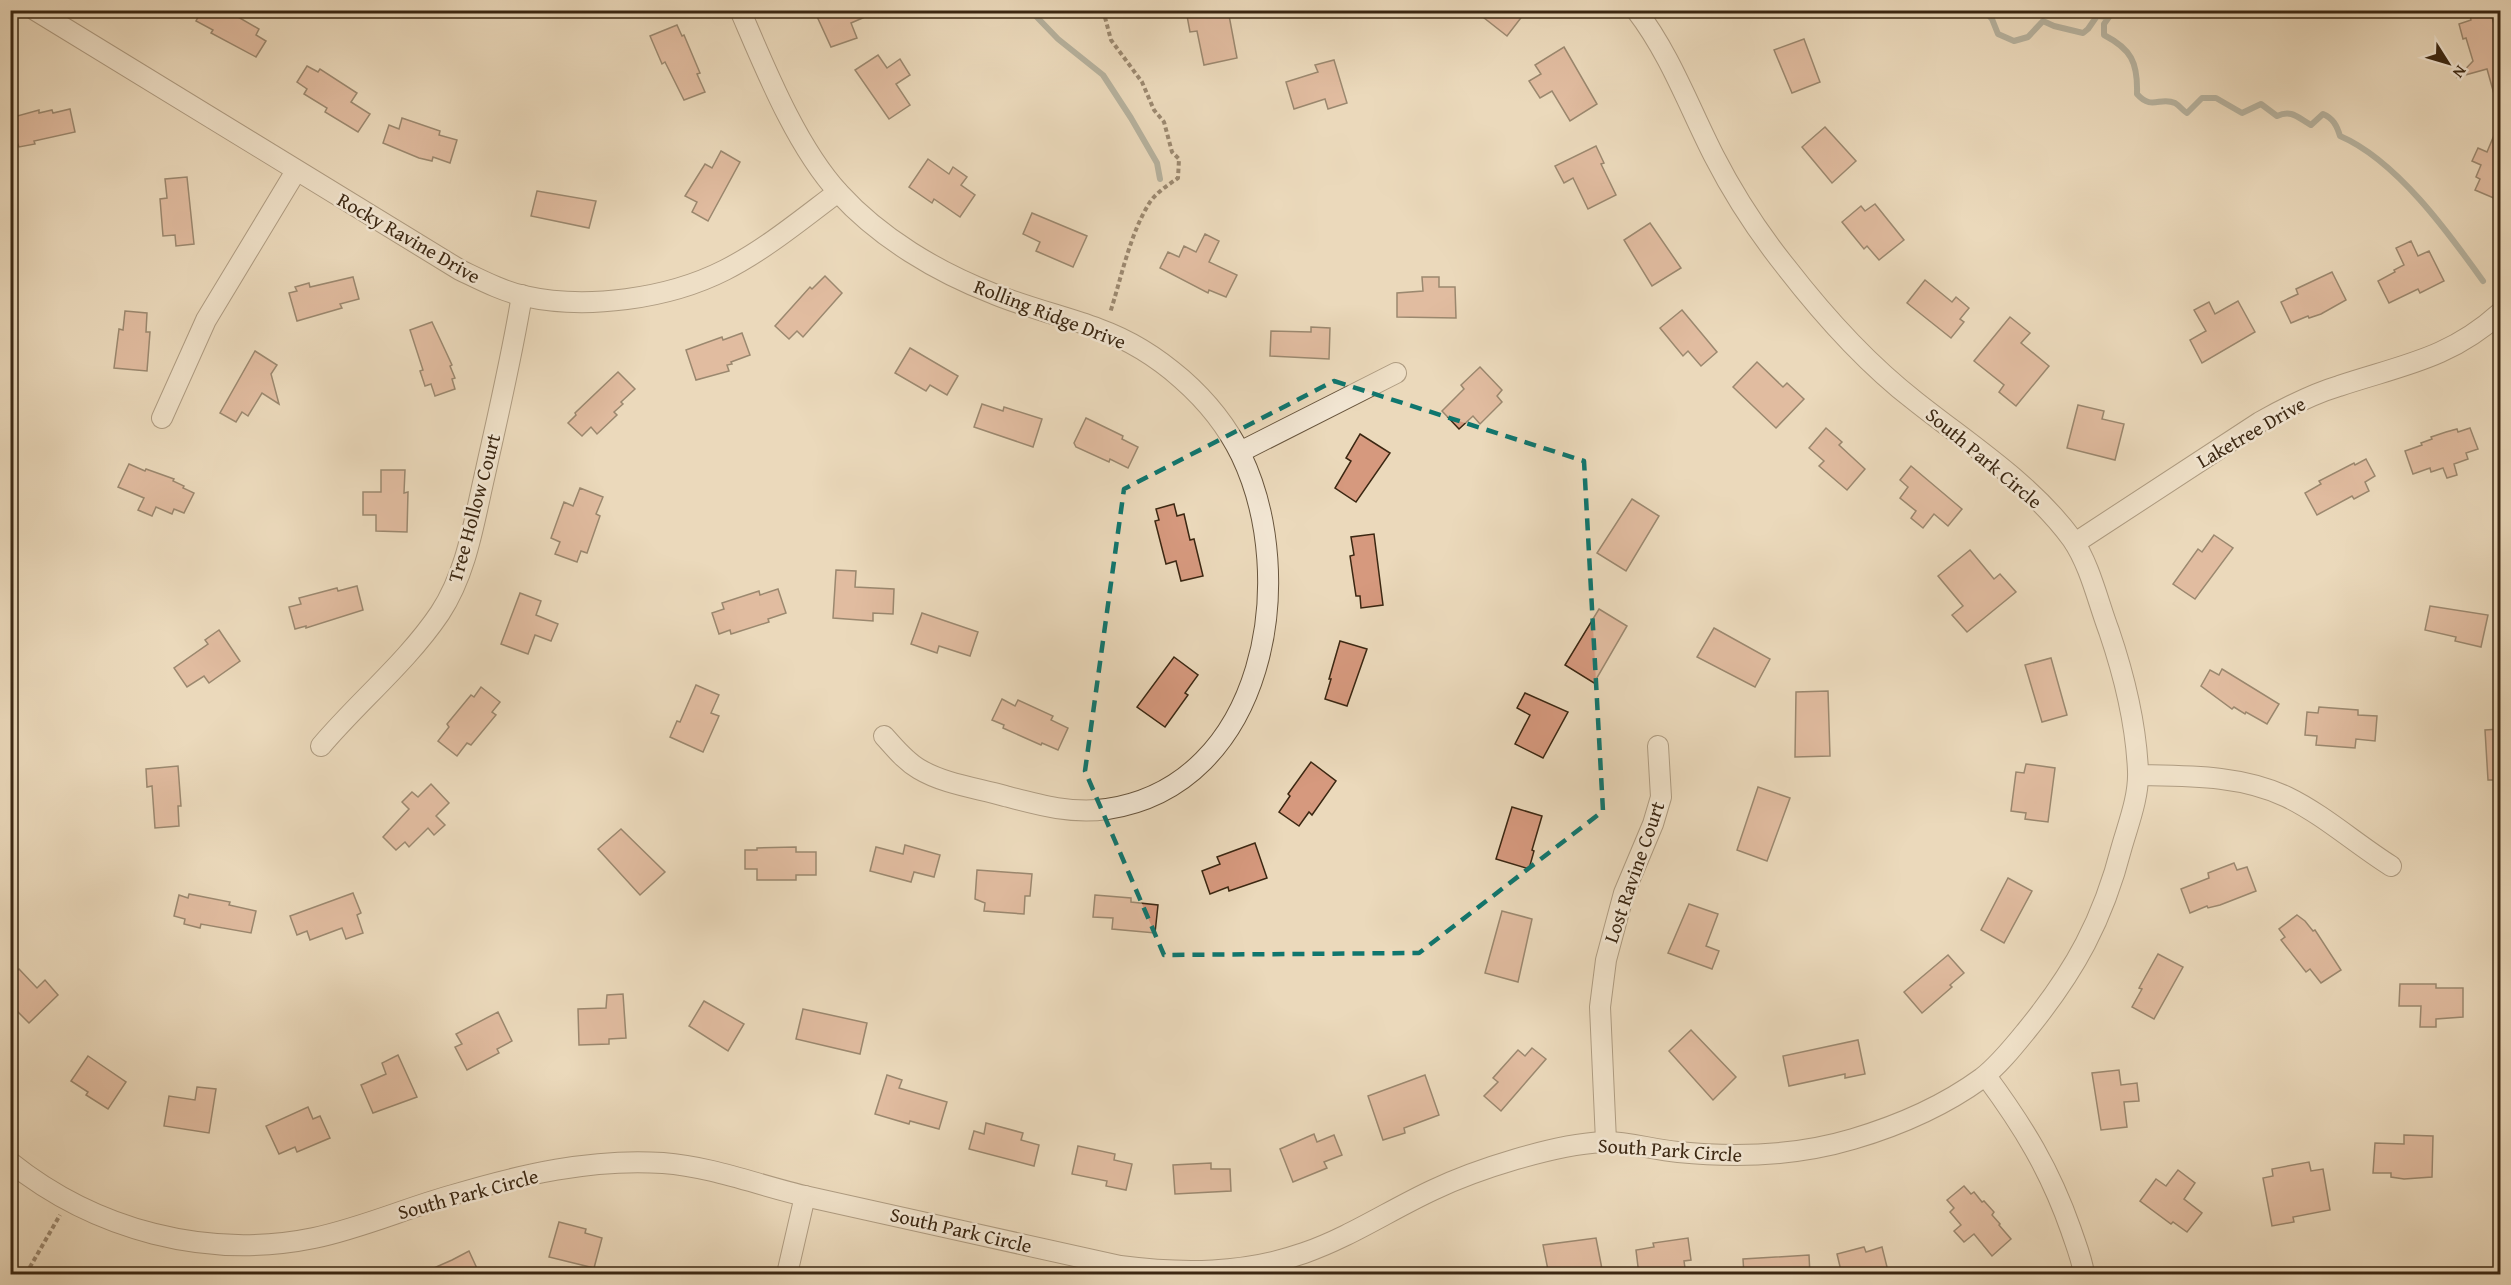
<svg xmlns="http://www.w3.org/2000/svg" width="2511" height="1285" font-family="'Gentium Book Plus',serif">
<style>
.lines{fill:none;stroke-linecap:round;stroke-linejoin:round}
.stream{stroke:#737f75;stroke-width:6}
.building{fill:#d6997e;stroke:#3b2712;stroke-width:1.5}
.minor-casing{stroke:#67543c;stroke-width:22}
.path{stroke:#3b2712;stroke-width:4;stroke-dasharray:4.5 3;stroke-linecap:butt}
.minor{stroke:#f2e6d3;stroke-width:20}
.marked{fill:none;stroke:#0f766e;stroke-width:4.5;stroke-dasharray:12 8;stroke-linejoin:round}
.labels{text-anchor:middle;stroke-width:5;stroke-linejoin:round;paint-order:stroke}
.street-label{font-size:20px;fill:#3b2712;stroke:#f2e6d3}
</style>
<rect width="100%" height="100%" fill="#ebd9bb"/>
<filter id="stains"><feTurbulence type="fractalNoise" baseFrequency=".00333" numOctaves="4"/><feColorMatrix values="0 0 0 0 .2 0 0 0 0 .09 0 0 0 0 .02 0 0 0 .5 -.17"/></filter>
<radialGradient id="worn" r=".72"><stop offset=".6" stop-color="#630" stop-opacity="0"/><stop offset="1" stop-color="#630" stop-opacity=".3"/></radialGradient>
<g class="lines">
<g class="stream">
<path d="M1030,10l28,29 45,36 28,43 26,45 3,16"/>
<path d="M1984,10l8,9 6,15 16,7 14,-4 15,-16 11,5 29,7 5,-4 9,-13 12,1 -5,7v11c27,14 34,27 33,59 15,17 23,2 38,9 5,3 7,7 12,10l15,-15h14l26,15 19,-9 16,12c15,-7 21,2 34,9l12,-11c10,4 14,12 17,22 56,24 108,96 143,145"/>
</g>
</g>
<g class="building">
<path d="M202,10h24l33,19 -3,6 10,6 -10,16 -45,-24 2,-3 -17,-9z"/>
<path d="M814,10h65v1l-28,12 6,15 -26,9z"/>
<path d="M1193,10h35l9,48 -33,7 -7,-34 -7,1 -3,-16 7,-1z"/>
<path d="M1474,10h53l-20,26z"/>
<path d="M2490,10l5,18 5,-1v73l-4,1 -9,-32 -29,8 15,-16 -7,-23 -3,1 -4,-15 12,-4 -1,-5z"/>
<path d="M677,25l5,11 2,-1 16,38 -3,1 8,18 -21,8 -19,-38 -3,2 -12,-28z"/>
<path d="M1804,39l16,43 -28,11 -18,-43z"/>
<path d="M1564,47l33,57 -27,17 -18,-30 -12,7 -11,-17 12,-7 -6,-9z"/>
<path d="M878,55l9,13 13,-9 10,16 -14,9 14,21 -21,14 -34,-49z"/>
<path d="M1334,60l13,43 -19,6 -3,-10 -31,10 -8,-27 32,-10 -3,-7z"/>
<path d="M307,66l11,6 2,-3 37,24 -6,9 19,12 -12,18 -33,-20 2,-4 -23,-14 3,-5 -10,-7z"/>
<path d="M70,109l5,23 -41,9 1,3 -16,3 -4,-10 -5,1v-20l29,-8v3l13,-3 1,3z"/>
<path d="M402,118l38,13 -1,4 18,5 -7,23 -17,-6 -1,4 -13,-3 -36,-15 6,-18 10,4z"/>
<path d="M2500,121v68l-4,10 -21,-9 5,-11 -4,-2 5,-12 -9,-4 6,-13 9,4z"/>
<path d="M1825,127l31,34 -24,22 -30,-36z"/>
<path d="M1596,146l8,17 -3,1 15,31 -28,14 -15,-31 -9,5 -9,-17z"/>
<path d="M721,151l19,11 -32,59 -16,-9 5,-10 -12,-6 20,-32 7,4z"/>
<path d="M928,159l21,15 4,-7 14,10 -6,8 14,10 -15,22 -26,-18 -2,4 -23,-16z"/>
<path d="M187,177l7,67 -18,2 -1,-11 -12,1 -3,-37 7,-1 -2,-19z"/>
<path d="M537,191l59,10 -7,27 -58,-12z"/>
<path d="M1875,204l29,36 -25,20 -12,-14 -3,3 -22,-27 19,-16 4,5z"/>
<path d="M1032,213l55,23 -14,31 -37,-16 4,-9 -17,-8z"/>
<path d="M1650,223l31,45 -29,18 -28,-46z"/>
<path d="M1205,234l14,7 -10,21 28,13 -11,22 -17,-7 -1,3 -48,-25 8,-16 11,5 5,-11 12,6z"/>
<path d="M2411,241l7,15 11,-5 15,30 -24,12 -2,-4 -29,14 -11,-22 17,-9 -1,-2 10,-5 -8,-17z"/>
<path d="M2332,272l14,28 -25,14 -12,4 -1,-2 -17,7 -10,-21 17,-8 -2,-5z"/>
<path d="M825,276l17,17 -39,44 -6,-6 -8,8 -14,-13 35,-39 2,2z"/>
<path d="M353,277l6,22 -19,5 2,4 -45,13 -8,-28 8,-2 -2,-4 14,-4 1,4z"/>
<path d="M1422,277h17v10h16l1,31 -59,-1v-24l26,-2z"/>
<path d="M1925,280l27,22 4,-5 13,11 -9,11 4,3 -13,16 -44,-35z"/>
<path d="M2238,301l17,31 -53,31 -12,-23 16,-9 -12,-21 15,-8 6,12z"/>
<path d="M1682,310l35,42 -16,14 -13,-15 -5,5 -23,-28z"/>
<path d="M125,311l22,2 -1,19h4l-3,39 -33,-3 5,-39 4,1z"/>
<path d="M2010,317l20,16 -9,10 28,23 -33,40 -17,-14 5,-7 -30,-24z"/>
<path d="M432,322l20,43 -2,1 5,12 -3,1 3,10 -20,7 -4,-12 -6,2 -5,-15 3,-1 -13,-40z"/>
<path d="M1311,327l19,1 -1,31 -59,-3 1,-25 40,1z"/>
<path d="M742,333l8,22 -19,7 1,2 -5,1 2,6 -33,9 -10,-30 36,-13 1,3z"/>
<path d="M910,348l48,28 -11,19 -17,-10 -4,6 -31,-18z"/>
<path d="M255,351l22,14 -6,9 8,30 -17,-11 -14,23 -6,-4 -6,10 -16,-9z"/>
<path d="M1757,362l26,25 4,-4 17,16 -28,29 -43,-41z"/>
<path d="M1480,367l22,23 -5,6 5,6 -22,22 -7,-8 -14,13 -17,-18 22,-22 -3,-4z"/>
<path d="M618,372l17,17 -14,13 2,2 -9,8 3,3 -20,19 -6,-7 -9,9 -14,-13 8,-8 -1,-2z"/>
<path d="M982,404l21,7 1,-4 38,12 -9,28 -59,-20z"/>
<path d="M2078,405l26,6 -2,8 22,5 -9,36 -48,-12z"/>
<path d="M1086,418l37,18 -1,3 16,8 -10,21 -18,-9 -1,3 -33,-15 -2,-4z"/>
<path d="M1826,428l16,14 -3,3 26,24 -18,21 -28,-24 5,-5 -15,-13z"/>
<path d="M2470,428l8,21 -12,4 2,6 -14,5 3,11 -10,3 -4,-10 -12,4 -1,-4 -17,6 -8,-23 17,-6 -1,-2 11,-4 -1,-2 15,-5 11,-3 1,3z"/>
<path d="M1360,434l30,19 -34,49 -21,-14 16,-27 -5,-3z"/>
<path d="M2366,459l9,17 -10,6 4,9 -15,8 -2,-3 -35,19 -12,-22 16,-9 -2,-3 35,-18 1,2z"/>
<path d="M129,464l16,7 1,-2 28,10 -1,2 11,5 -1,2 11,5 -10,20 -10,-4 -2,5 -16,-7 -4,9 -14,-6 6,-12 -26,-11z"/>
<path d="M1911,466l51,43 -14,17 -14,-12 -11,14 -12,-10 5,-7 -16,-13 8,-11 -8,-7z"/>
<path d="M381,470h24l-1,23 4,-1 -1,40 -31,-1v-16h-13v-23h18z"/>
<path d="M580,488l23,9 -7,17 4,2 -13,37 -6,-2 -4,11 -22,-8 5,-12 -9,-4 13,-36 9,4z"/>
<path d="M1632,499l27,17 -33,55 -29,-18z"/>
<path d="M1174,504l3,12 7,-2 6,26 4,-1 9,37 -22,5 -5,-20 -10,3 -11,-43 4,-1 -3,-11z"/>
<path d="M1374,534l9,71 -22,3 -1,-12h-4l-6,-40 4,-1 -3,-18z"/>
<path d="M2214,535l19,13 -38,51 -22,-15 25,-35 4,3z"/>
<path d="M1970,550l24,29 6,-5 16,18 -49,40 -15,-17 11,-9 -25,-30z"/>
<path d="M836,570l20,1 -1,16 39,2 -1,25 -20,-1v8l-40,-3z"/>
<path d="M357,586l6,24 -57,18v-2l-11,3 -6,-22 12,-3 -2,-6 38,-10 1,3z"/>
<path d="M778,589l8,24 -18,6 1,3 -38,12 -1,-4 -11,4 -7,-21 12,-4 -2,-6 37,-12 1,4z"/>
<path d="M520,593l21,8 -5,14 22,9 -7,17 -16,-6 -7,19 -27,-10z"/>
<path d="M2430,606l58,9 -7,32 -26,-6 1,-4 -31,-7z"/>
<path d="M1599,609l28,17 -33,57 -29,-18z"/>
<path d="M922,613l56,19 -8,24 -31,-10 -2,7 -26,-9z"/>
<path d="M1714,628l56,31 -15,28 -58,-30z"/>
<path d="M219,630l21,31 -31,22 -5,-7 -17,11 -13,-19 34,-24 -3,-4z"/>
<path d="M1340,641l27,8 -20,57 -22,-7 6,-20h-2z"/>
<path d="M1174,657l24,18 -13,18 3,2 -23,32 -28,-20z"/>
<path d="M2051,658l16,57 -25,7 -17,-57z"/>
<path d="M2222,669l57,35 -12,20 -21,-12 -1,2 -11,-7 -2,2 -31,-23 9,-16 9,5z"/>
<path d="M696,685l23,10 -8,18 8,3 -16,36 -33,-15 7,-16 3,1z"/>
<path d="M481,687l19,15 -8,10 4,3 -25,30 -4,-2 -10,13 -19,-15 11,-14 -2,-3 24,-29 3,2z"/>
<path d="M1828,691l2,65 -35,1 1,-65z"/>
<path d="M1525,693l43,19 -25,46 -28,-14 15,-29 -13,-7z"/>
<path d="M1002,699l13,7 3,-6 35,16 -2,4 17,8 -10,22 -16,-7 -1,2 -38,-17 1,-3 -12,-5z"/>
<path d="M2319,707l39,3v5l19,1 -2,25 -19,-2 -1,9 -39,-3 1,-9 -12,-1 2,-23 11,1z"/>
<path d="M2500,729v51h-12l-3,-50z"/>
<path d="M1311,762l25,19 -24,34 -3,-3 -10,14 -20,-14 11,-16 -2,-2z"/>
<path d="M2026,764l29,4 -7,54 -23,-3 1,-6 -15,-2 5,-39 8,1z"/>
<path d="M178,766l3,40h-3l1,20 -24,2 -3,-42 -5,1 -1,-18z"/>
<path d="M431,784l18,19 -13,13 9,9 -11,10 -6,-7 -19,19 -4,-5 -9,8 -13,-13 26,-28 -7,-7 10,-10 6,5z"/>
<path d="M1758,787l32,11 -23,63 -30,-11z"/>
<path d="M1512,807l30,9 -10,34 2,1 -5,18 -33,-10z"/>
<path d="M621,829l44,43 -25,23 -42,-46z"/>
<path d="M1255,843l12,35 -38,13 -1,-4 -18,7 -8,-23 18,-7 -3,-7z"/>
<path d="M905,845l35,10 -6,22 -20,-5 -3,10 -41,-11 6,-24 27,7z"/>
<path d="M796,847v5h20v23h-20v5h-39v-11h-12v-19h12v-2z"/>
<path d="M2234,863l3,7 10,-3 9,24 -36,14 -12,3 -1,-2 -17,7 -9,-24 28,-11 -1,-5z"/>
<path d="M977,870l55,4 -2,22h-5l-1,18 -40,-3 1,-8 -10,-4z"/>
<path d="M2008,878l24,13 -28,52 -23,-13z"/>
<path d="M353,893l8,20 -4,2 6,18 -17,6 -4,-11 -32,12 -3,-9 -10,4 -7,-19z"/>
<path d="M189,894l41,8 -1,3 27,6 -5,22 -50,-9 -1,4 -16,-4 1,-5 -11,-3 5,-21 9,3z"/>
<path d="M1095,895l36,3v4l27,3 -3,28 -43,-4 1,-11 -20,-1z"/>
<path d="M1689,904l29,10 -12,32 13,5 -7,18 -44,-16z"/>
<path d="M1502,911l30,8 -14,63 -33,-9z"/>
<path d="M2297,915l8,6 8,10 2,-1 26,40 -20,13 -11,-14 -4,3 -25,-32 4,-3 -6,-8z"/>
<path d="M2158,954l25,13 -29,52 -22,-12 10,-18 -3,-1z"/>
<path d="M1948,955l16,18 -14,12 2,2 -30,26 -18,-21z"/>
<path d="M19,969l18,19 8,-8 13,15 -29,28 -19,-19v-27z"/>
<path d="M2400,984h36v4h27v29l-27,2v8h-16l1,-21h-22z"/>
<path d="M623,994l3,44 -17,1v5l-30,1 -1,-36 28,-1 1,-13z"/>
<path d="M704,1001l40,23 -16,27 -39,-25z"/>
<path d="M803,1009l64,14 -7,31 -64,-15z"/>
<path d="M498,1012l14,29 -15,8 2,4 -32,17 -12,-23 7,-3 -6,-10z"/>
<path d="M1691,1030l45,47 -23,23 -44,-49z"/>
<path d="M1858,1040l7,34 -20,4v-4l-56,12 -6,-30z"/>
<path d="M1532,1048l14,11 -45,52 -17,-15 14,-14 -5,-4 25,-28 7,6z"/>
<path d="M398,1055l19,42 -44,16 -12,-28 25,-11 -4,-11z"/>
<path d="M88,1056l38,26 -18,27 -22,-14 2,-3 -17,-11z"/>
<path d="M2119,1070l2,15 16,-2 2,18 -15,1 3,25 -26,3 -9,-57z"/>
<path d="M887,1075l15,5 -3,8 48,14 -8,27 -29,-8 -1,3 -34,-10z"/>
<path d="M1425,1075l14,40 -35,13 1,5 -22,7 -15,-44z"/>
<path d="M197,1087l19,2 -7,44 -45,-7 5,-30 26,4z"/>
<path d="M308,1107l5,12 7,-3 10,22 -33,14 -2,-5 -16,7 -13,-28z"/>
<path d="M986,1123l37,10 -2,7 18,5 -5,21 -65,-17 5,-18 10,3z"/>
<path d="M1314,1134l3,8 17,-7 8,20 -18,7 3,6 -34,14 -13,-33z"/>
<path d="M2404,1135l29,1 -1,41 -28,2 -13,-2v-4h-18l2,-30 29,1z"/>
<path d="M1078,1146l37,8 -1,6 18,4 -6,26 -20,-4 1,-5 -35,-7z"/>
<path d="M2309,1162l2,9 12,-2 7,41 -37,7 1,5 -22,4 -9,-48 10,-2 -1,-7z"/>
<path d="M1211,1163v6h19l1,22 -56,3 -2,-29z"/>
<path d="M2178,1170l17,13 -11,16 18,14 -15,19 -14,-10 -2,2 -31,-23 16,-22 10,7z"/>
<path d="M1964,1186l7,8 3,-2 8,10 2,-1 10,11 -2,3 8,9 -1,1 12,14 -19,17 -18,-22 -10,8 -10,-11 7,-6 -11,-13 4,-4 -7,-8z"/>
<path d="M559,1222l27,7 -1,4 17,5 -8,30 -45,-11z"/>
<path d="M1596,1238l6,31 -30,6h-23l-6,-30z"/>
<path d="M1688,1238l3,22 -7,1 2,14h-47l-3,-25 18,-3 -1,-4z"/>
<path d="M1864,1247l2,5 16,-5 7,28h-47l-5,-21z"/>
<path d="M469,1251l11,24h-62l34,-15z"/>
<path d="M1809,1255l1,20h-66l-1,-16z"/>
</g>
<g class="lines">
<g class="minor-casing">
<g id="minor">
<path d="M35,10l425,260c21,10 42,21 64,26 62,14 144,3 201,-26 41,-21 77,-51 113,-78"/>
<path d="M740,10c25,58 56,136 99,183 41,45 98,79 155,101 34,14 70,22 105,35 58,21 115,70 142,126 59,123 25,330 -134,354 -36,5 -68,-4 -102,-13 -28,-8 -61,-12 -86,-27 -14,-8 -24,-21 -35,-33"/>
<path d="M162,418l44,-98 90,-149"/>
<path d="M1240,452l156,-79"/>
<path d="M2075,543l185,-121c25,-14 52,-28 79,-36 63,-21 110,-27 161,-73"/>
<path d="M321,746c38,-45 86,-84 119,-133 27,-41 34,-92 45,-139 13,-59 27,-118 37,-179"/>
<path d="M2139,775c50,1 102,0 148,22 37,18 69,47 104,69"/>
<path d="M1986,1076c37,50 64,94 85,154 5,15 11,29 13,44"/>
<path d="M1606,1141l-6,-134 6,-47 18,-67 29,-69 8,-27 -3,-51"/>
<path d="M10,1162c85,68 197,98 304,76 48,-10 92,-30 139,-43 67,-20 139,-37 210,-32 51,4 97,23 146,34 104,23 207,46 311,69 62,8 124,8 184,-13 46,-16 86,-43 129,-63 44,-21 120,-45 169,-48 25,-1 51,8 76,10 59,6 118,4 175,-13 44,-13 92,-34 129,-61 17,-13 32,-32 45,-48 48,-59 76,-110 95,-184 7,-24 17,-50 16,-75 -2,-46 -14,-96 -29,-140 -11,-29 -19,-66 -37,-92 -41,-56 -103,-95 -157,-138 -49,-38 -91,-85 -129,-134 -28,-35 -52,-72 -72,-111 -25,-49 -44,-102 -78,-146"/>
<path d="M787,1274l18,-78"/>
</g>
</g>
<g class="path">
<path d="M1103,10l8,30 31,42 12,28 10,12 8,30 7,7 -1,19c-10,7 -21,14 -28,24 -20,31 -29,77 -40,111"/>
<path d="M26,1274l34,-59"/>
</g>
<use href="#minor" class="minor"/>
</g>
<path d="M0 0H2511V1285H0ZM1334,381l250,80 19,350 -184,142 -255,2 -79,-184 39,-282z" fill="#ebd9bb" fill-opacity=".55" fill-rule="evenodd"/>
<path class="marked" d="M1334,381l250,80 19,350 -184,142 -255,2 -79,-184 39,-282z"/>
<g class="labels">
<g class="street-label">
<text transform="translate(409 238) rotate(30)" y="7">Rocky Ravine Drive</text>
<text transform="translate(1050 314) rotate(21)" y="7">Rolling Ridge Drive</text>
<text transform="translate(2251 432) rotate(-30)" y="7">Laketree Drive</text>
<text transform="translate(1984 458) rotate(40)" y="7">South Park Circle</text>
<text transform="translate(474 508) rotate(-75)" y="7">Tree Hollow Court</text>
<text transform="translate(1634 872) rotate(-71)" y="7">Lost Ravine Court</text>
<text transform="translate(1670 1150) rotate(4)" y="7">South Park Circle</text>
<text transform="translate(468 1194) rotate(-15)" y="7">South Park Circle</text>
<text transform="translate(961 1230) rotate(13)" y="7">South Park Circle</text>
</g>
</g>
<rect width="2511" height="1285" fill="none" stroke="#ebd9bb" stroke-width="36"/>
<rect x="12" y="12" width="2487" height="1261" fill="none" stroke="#3b2712" stroke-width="3"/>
<rect x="18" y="18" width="2475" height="1249" fill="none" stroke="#3b2712" stroke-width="1.5"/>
<g transform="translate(2448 63) rotate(127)" stroke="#f2e6d3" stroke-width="4.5" paint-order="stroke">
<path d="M0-4.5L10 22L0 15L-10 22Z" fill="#3b2712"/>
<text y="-9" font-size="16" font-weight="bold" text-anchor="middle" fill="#3b2712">N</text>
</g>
<rect width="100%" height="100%" filter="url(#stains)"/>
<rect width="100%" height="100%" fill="url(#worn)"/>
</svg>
